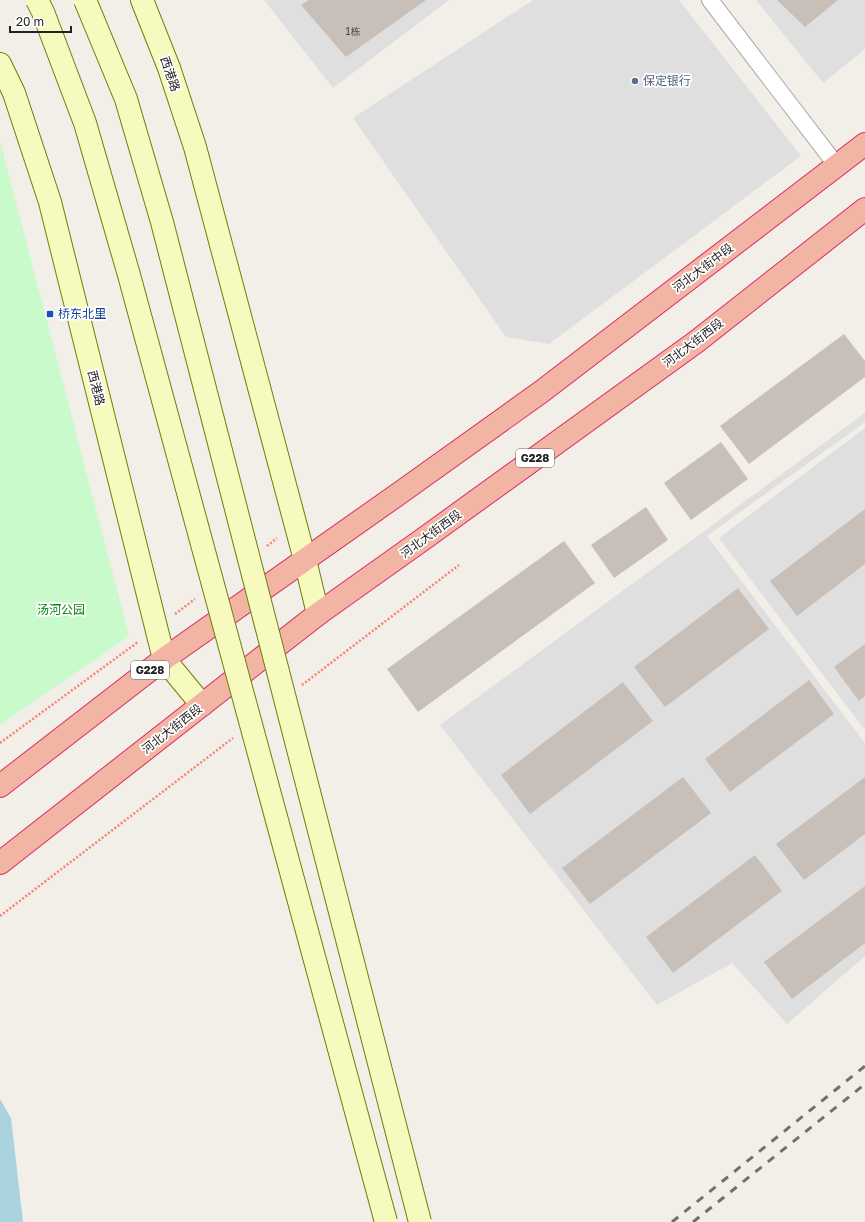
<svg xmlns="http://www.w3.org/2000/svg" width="865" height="1222" font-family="'Golos Text','Noto Sans SC',sans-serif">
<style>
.residential{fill:#e0dfdf}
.park{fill:#c8facc}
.water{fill:#aad3df}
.building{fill:#c7bfb8}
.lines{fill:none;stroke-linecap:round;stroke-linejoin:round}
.minor-casing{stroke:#a9a9a9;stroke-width:18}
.secondary-casing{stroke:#707d05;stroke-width:24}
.trunk-casing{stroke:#dc2a67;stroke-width:24}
.path{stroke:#fa8072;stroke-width:2.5;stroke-dasharray:2 2;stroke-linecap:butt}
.minor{stroke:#fff;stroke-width:16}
.secondary{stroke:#f7fabf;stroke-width:22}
.trunk{stroke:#f2b4a3;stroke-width:22}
.rail{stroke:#707070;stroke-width:3;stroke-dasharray:8 8;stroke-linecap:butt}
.secondary-bridge-casing{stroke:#707d05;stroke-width:24;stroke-linecap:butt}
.secondary-bridge{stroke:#f7fabf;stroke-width:22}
.service-dot{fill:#5c6f8a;stroke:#fff;stroke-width:1.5}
.transit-dot{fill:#1a4fb4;stroke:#fff;stroke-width:1.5}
.labels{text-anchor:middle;stroke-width:3.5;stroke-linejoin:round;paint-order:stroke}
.number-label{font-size:10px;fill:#4b4948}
.shield{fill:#fff;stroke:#646464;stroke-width:1}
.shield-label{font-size:11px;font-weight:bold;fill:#222}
.street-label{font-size:12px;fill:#222;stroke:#fff}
.service-label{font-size:12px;fill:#4e5e75;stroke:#fff;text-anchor:start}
.transit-label{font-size:12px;fill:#164399;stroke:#fff;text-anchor:start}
.park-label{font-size:12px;fill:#0c8416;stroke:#fff}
</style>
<rect width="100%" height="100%" fill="#f2efe9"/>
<g class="residential">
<path d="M264,0h185l-116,88z"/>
<path d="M533,0h146l122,156 -252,188 -43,-7 -153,-219z"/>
<path d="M756,0h109v49l-42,34z"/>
<path d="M865,413v9l-158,114 158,207v213l-78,68 -55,-61 -75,42 -217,-280z"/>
<path d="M865,428v302l-146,-192z"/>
</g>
<path class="park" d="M0,141l129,495 -129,89z"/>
<path class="water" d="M0,1099l11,19 12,104h-23z"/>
<g class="building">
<path d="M309,0h117l-80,57 -45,-52z"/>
<path d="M777,0h61l-33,27z"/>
<path d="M844,334l21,27v16l-116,87 -29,-38z"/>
<path d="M721,442l27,37 -57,41 -27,-37z"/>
<path d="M646,507l22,33 -54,38 -23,-33z"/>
<path d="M865,509v55l-68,52 -27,-35z"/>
<path d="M564,541l31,42 -177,129 -31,-43z"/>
<path d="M738,588l31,41 -104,78 -31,-40z"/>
<path d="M865,644v52l-6,5 -25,-34z"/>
<path d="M809,680l25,34 -104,78 -25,-33z"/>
<path d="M623,682l30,39 -123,93 -29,-39z"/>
<path d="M683,777l28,36 -121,91 -28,-36z"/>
<path d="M865,777v57l-61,46 -28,-36z"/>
<path d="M755,855l27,36 -109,82 -27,-36z"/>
<path d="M865,886v57l-73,56 -28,-37z"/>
</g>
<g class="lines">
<g class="minor-casing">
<path id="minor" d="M710,0l127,166"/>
</g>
<g class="secondary-casing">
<g id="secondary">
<path d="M142,0l27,68 26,79 110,413 13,54"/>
<path d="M0,64l14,29 36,109 114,457 38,46"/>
</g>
</g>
<g class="trunk-casing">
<g id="trunk">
<path d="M0,786l164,-127 233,-164 144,-103 324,-248"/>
<path d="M0,863l318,-249 104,-74 274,-198 169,-133"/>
</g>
</g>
<g class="path">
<path d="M267,546l10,-8"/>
<path d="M175,614l20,-15"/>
<path d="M302,685l157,-120"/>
<path d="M0,743l138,-101"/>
<path d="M0,916l233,-178"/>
</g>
<use href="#minor" class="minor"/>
<use href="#secondary" class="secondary"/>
<use href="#trunk" class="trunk"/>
<g class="rail">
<path d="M672,1222l193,-156"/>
<path d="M693,1222l172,-138"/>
</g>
<g class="secondary-bridge-casing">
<g id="secondary-bridge">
<path d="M37,0l6,12 42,111 44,152 257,947"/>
<path d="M85,0l41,99 36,123 258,1000"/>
</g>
</g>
<use href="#secondary-bridge" class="secondary-bridge"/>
</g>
<circle class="service-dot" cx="635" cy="81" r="4"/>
<rect class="transit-dot" x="46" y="310" width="8" height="8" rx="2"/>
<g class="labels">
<g class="number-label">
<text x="353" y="35">1栋</text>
</g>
<g class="shield">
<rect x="516" y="449" width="38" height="18" rx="3"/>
<rect x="131" y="661" width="38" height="18" rx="3"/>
</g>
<g class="shield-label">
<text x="535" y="462">G228</text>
<text x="150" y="674">G228</text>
</g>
<g class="street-label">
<text transform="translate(170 74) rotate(71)" y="4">西港路</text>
<text transform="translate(703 268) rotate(-37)" y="4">河北大街中段</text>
<text transform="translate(693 343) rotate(-37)" y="4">河北大街西段</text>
<text transform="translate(96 388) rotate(76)" y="4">西港路</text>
<text transform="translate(431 534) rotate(-36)" y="4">河北大街西段</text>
<text transform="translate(172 729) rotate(-38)" y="4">河北大街西段</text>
</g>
<g class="service-label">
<text x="643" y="85">保定银行</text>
</g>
<g class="transit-label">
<text x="58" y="318">桥东北里</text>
</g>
<g class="park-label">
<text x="61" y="614">汤河公园</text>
</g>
</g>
<path d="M10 26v6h61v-6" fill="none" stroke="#222222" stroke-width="2"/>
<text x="16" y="26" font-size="12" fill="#222222" stroke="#ffffff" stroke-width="3" paint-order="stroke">20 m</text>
</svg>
